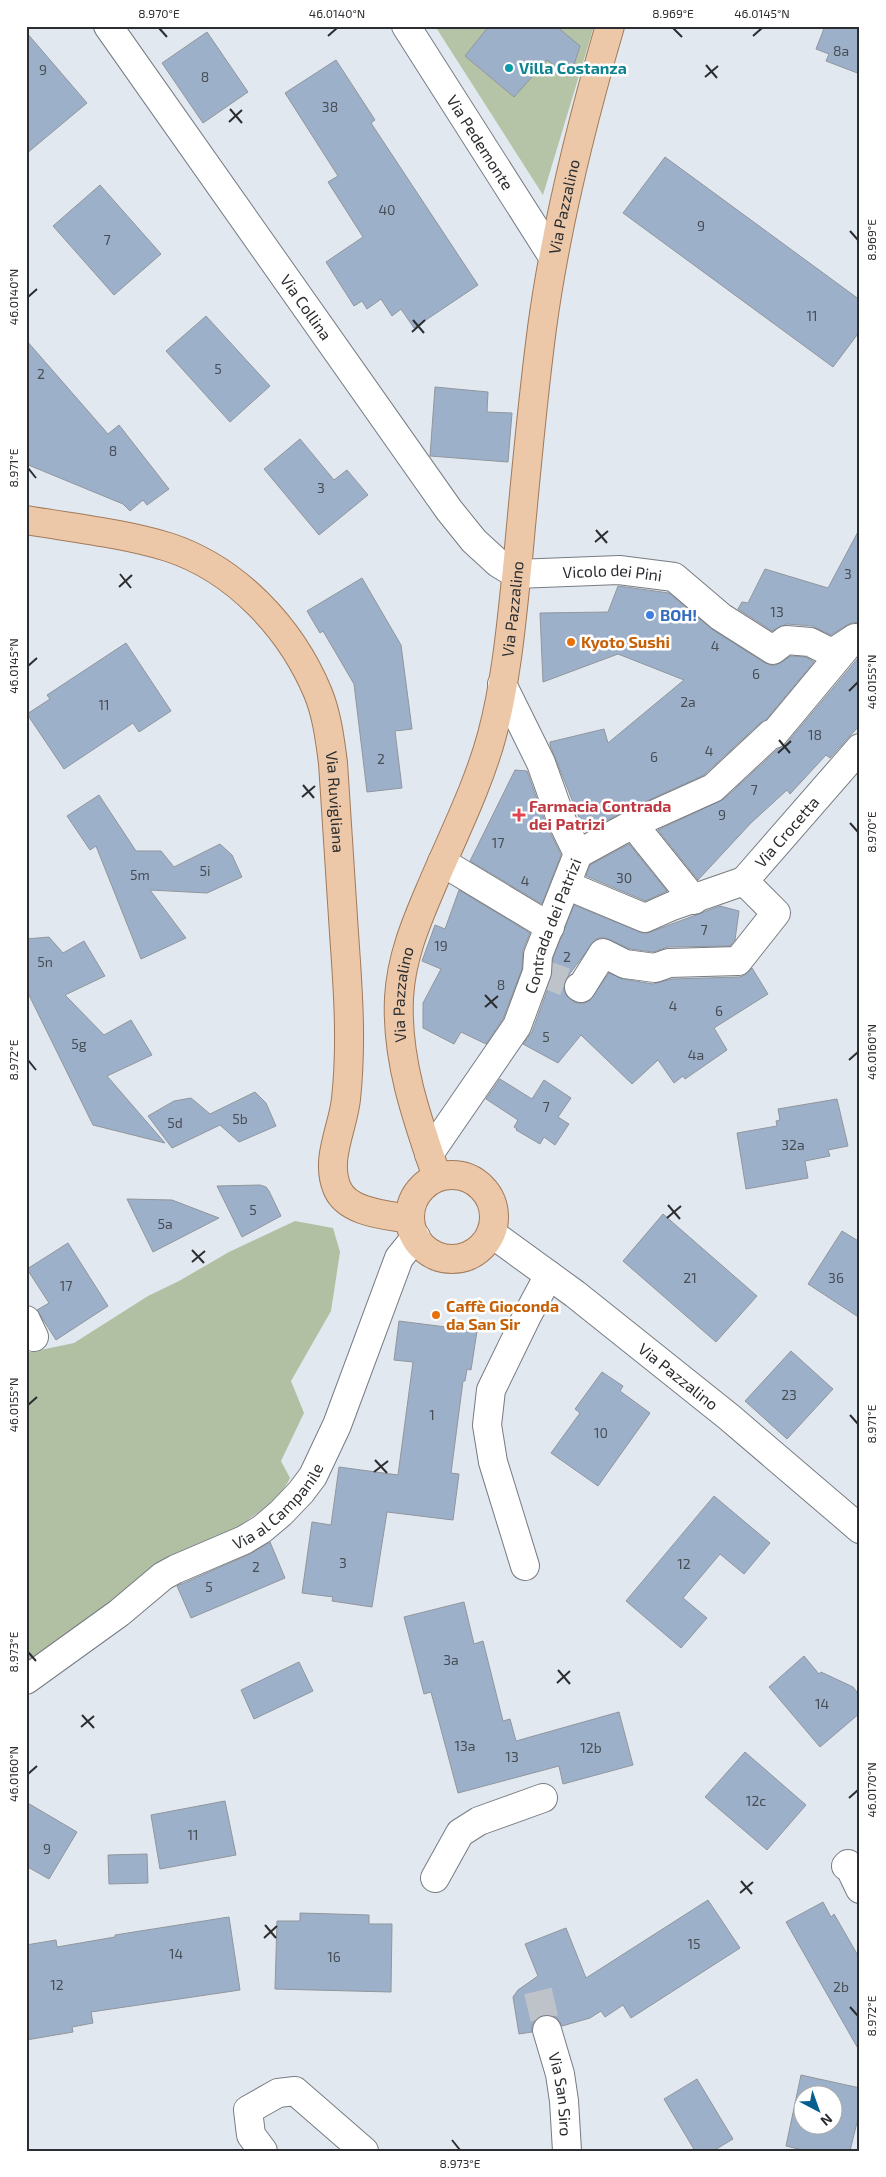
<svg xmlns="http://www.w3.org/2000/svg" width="886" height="2177" font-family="'Exo 2',sans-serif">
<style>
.green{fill:#b5c3a7}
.forest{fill:#b1bfa3}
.building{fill:#9db0c9;stroke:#91969d;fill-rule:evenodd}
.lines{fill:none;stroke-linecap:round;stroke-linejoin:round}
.minor-tunnel{stroke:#bdc3c9;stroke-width:28;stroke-dasharray:28 14;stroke-linecap:butt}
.minor-casing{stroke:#777c83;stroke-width:30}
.major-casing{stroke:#a17a59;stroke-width:30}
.minor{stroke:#fff;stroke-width:28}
.major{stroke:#ecc8a9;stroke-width:28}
.ticks{fill:none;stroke:#2b2d30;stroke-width:2}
.culture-dot{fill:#0f9aa8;stroke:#fff;stroke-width:2}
.shop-dot{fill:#3f7fe0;stroke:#fff;stroke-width:2}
.food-dot{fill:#e8710a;stroke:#fff;stroke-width:2}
.health-dot{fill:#e0444e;stroke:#fff;stroke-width:2}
.labels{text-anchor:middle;stroke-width:5;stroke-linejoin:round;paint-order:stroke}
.number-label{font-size:14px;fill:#484e56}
.culture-label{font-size:16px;font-weight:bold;fill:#0d838f;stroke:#fff;text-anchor:start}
.street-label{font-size:16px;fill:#2b2d30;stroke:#fff}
.shop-label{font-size:16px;font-weight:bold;fill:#366cbe;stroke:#fff;text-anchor:start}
.food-label{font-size:16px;font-weight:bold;fill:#c56008;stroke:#fff;text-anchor:start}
.health-label{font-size:16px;font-weight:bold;fill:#be3a42;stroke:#fff;text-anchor:start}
.neatline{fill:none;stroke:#2b2d30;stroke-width:2}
.ticks-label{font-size:12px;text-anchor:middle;fill:#2b2d30}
</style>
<rect width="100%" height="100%" fill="#e2e8ef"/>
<path class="green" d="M435,26h159l-51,169z"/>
<path class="forest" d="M295,1221l38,7 7,24 -9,59 -40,70 13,32 -23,48 9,17c-11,25 -52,48 -74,63 -63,44 -125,87 -190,128v-316l48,-10 74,-47 31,-15 50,-29z"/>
<g class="building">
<path d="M489,26h67l24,20 -10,31 -23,-17 -33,37 -49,-41z"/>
<path d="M825,26h35v48l-34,-13 3,-7 -13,-5z"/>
<path d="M26,32l61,71 -61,51z"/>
<path d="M207,32l41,60 -45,31 -41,-60z"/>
<path d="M336,60l39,60 -4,3 107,162 -64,43 -13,-19 -9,7 -11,-17 -14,10 -5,-8 -8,5 -28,-44 37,-25 -35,-55 10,-6 -53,-83z"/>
<path d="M665,157l195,143v31l-27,36 -210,-154z"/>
<path d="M100,185l61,69 -47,41 -61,-69z"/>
<path d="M206,316l64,70 -40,36 -64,-71z"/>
<path d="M26,340l82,94 11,-9 50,64 -22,16 -4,-5 -13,11 -7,-7 -97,-40z"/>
<path d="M435,387l53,5 -1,20 25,1 -4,49 -78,-6z"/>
<path d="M300,439l34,41 13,-10 21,25 -49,40 -55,-66z"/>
<path d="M860,528v96l-6,-2 -7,3 -16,10 -19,-9 -25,-2 -15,7 -34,-22 4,-7 6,1 17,-34 63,19z"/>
<path d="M362,578l39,67 11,84 -17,2 7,57 -35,4 -13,-108 -31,-53 -3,2 -13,-22z"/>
<path d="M618,586l51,7 44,37 52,33 9,3 17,-10 15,1 8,5 -49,59 -5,2 -56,52 -77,35 -42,22 -35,-87v-3l54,-13 4,14 76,-63 -66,-26 -75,28 -3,-69 68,-1z"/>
<path d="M126,643l45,68 -32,21 -6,-9 -69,46 -37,-55 23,-15 -3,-4z"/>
<path d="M860,656v69l-30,33 -4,-3 -36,39 -3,-4 -36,33 -53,57 -40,-50 66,-31 54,-50 8,-5z"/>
<path d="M515,770l12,1 19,53 15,31 -19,49 -72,-43z"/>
<path d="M99,795l37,56h25l13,16 46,-23 12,11 10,22 -35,16 -57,-3 36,48 -45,21 -45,-113 -6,4 -23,-34z"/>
<path d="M629,844l38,47 -22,10 -59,-25 4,-11z"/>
<path d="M459,890l71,43 -7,17 -1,19 -19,50 -17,25 -25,-12 -7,12 -31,-16v-25l18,-34 -19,-8 13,-36 10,4z"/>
<path d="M574,905l71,29 75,-28 19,5 -4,29 -5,6 -62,1 -15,5 -23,-3 -27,-12 -7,2 -31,41 -2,7 3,8 8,7 8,2 7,-3 20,-28 14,6 30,5 19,-5 67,-2 6,-2 7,-7 16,26 -54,34 13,22 -42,29 -2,-3 -9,7 -16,-23 -26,24 -51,-49 -23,28 -35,-19 9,-12 20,-55 1,-19z"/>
<path d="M49,937l14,16 21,-12 21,35 -40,19 39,40 27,-15 21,35 -45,21 58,67 -72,-18 -67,-136v-50z"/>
<path d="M500,1079l32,20 12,-19 27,18 -13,19 11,7 -14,21 -11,-8 -4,7 -24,-14 1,-1 -3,-2 4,-7 -32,-21z"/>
<path d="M255,1092l11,11 10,23 -37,16 -19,-17 -48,23 -24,-32 26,-15 17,-3 19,16z"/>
<path d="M837,1099l11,47 -20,4 2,6 -25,5 3,17 -62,11 -9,-56 40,-7 -1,-5 4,-1 -2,-11z"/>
<path d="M260,1185l6,2 3,4 12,25 -39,21 -25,-51z"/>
<path d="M127,1199l45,1 47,18 -66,34z"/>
<path d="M663,1214l94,82 -41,46 -93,-81z"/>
<path d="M842,1231l18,11v76l-52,-34z"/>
<path d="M68,1243l40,63 -52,34 -19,-30 12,-7 -22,-34z"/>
<path d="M399,1321l78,10 -6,39 -4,-1 -2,12h-2l-12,92 8,1 -6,46 -66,-8 -15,95 -40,-6 1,-4 -31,-4 10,-71 19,3 8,-58 59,8 15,-113 -19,-2z"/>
<path d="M791,1351l42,38 -46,50 -42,-38z"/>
<path d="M602,1372l21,14 -3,5 30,22 -52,73 -47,-33 29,-40 -5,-4z"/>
<path d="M714,1496l56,47 -26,31 -24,-20 -37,44 24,20 -26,30 -55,-47z"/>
<path d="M270,1542l15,36 -94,40 -14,-32 73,-32z"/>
<path d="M464,1602l10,42 9,-3 20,80 7,-2 6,22 103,-29 14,53 -70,19 -4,-18 -101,27 -27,-101 -7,2 -20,-77z"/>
<path d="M804,1656l15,18 2,-2 32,15 7,9v17l-40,34 -51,-60z"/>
<path d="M299,1662l14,29 -59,28 -13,-29z"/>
<path d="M745,1752l61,53 -39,45 -62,-53z"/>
<path d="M225,1801l11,54 -76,14 -9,-54z"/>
<path d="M26,1802l51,30 -28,47 -23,-13z"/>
<path d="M147,1854l1,29 -39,1 -1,-29z"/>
<path d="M708,1900l32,48 -109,70 -8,-13 -18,12 -4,-6 -11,7 -28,8 -5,-8 -6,-3h-8l-8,5 -3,6v6l-13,2 -6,-37 5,-7 20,-14 -13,-32 41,-16 20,50z"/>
<path d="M823,1902l8,15 3,-3 26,45v93l-74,-130z"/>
<path d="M300,1913l69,2v9h23l-1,68 -116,-3 2,-68h23z"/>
<path d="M229,1917l11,73 -149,22 2,11 -21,4 1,5 -47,8v-95l30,-5 1,7 58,-10v-2z"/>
<path d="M801,2075l59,13v22l-10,41h-43l-21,-5zM804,2094h30v30h-30z"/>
<path d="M697,2079l36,60 -20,12h-18l-31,-52z"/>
</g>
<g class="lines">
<g class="minor-tunnel">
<path d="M539,972l40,15"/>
<path d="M538,1991l9,39"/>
</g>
<g class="minor-casing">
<g id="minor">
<path id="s1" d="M108,26l341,484 25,31 24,22 18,11 103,-4 55,7 47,40 52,33 13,-10 24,2 22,11 23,-15"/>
<path id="s2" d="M406,26l147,231"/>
<path d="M633,824l61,76"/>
<path d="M578,854l55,-30 80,-36 58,-54h3l75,-90"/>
<path d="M442,862l108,65"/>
<path d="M566,885l79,33 27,-12 72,-25"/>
<path id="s3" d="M579,987l2,1 22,-35 22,11 30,4 14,-5 69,-2 38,-48 -32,-32 116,-133"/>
<path id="s4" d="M429,1154l88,-128 20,-54 1,-17 40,-101 -17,-35 -20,-56 -39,-79"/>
<path id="s5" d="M491,1233l84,61 154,123 131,112"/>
<path d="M26,1320l8,17"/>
<path d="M525,1566l-32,-104 -6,-37 4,-35 36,-74 22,-41"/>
<path id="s6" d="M26,1680l93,-67 44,-37 13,-7 68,-29 18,-11 19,-16 20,-21 12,-16 24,-51 62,-167 17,-21"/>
<path d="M846,1866l2,-2 12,25"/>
<path d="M435,1878l25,-45 19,-12 64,-23"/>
<path id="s7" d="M547,2030l13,44 4,27 3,50"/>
<path d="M263,2151l-12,-16 -3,-25 30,-17 17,-2 69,60"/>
</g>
</g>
<g class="major-casing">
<g id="major">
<path id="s8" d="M26,520c47,8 96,13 142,27 68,22 123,81 150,146 9,22 12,47 15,70 4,57 7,113 11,170 4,56 8,110 2,166 -3,29 -21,60 -9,89 10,25 50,27 73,31"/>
<circle cx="452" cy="1217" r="42"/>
<path id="s9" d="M437,1177c-20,-58 -41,-117 -38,-179 2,-39 16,-73 31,-108 21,-50 48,-103 62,-155 15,-57 20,-118 26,-176 7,-77 14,-155 24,-231 14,-103 39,-203 68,-302"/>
</g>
</g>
<use href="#minor" class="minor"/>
<use href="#major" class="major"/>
</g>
<path class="ticks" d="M159,28l8,9M673,28l9,9M328,36l9,-8M753,36l9,-8M706,65l11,13M705,77l13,-11M230,109l12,14M229,122l13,-12M850,231l8,9M28,297l9,-8M413,320l11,13M412,332l13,-12M28,468l8,10M596,530l11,13M595,542l13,-11M120,574l11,14M119,587l13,-12M28,666l9,-8M849,691l9,-9M779,740l11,13M778,753l13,-12M303,785l11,13M302,797l13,-11M850,823l8,9M485,995l12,13M485,1007l13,-11M28,1060l8,10M849,1060l9,-8M668,1205l12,14M667,1218l14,-12M192,1250l12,13M192,1262l13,-11M28,1405l9,-8M850,1415l8,9M375,1460l12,13M374,1472l14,-11M28,1652l8,9M558,1670l12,14M557,1683l13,-12M82,1715l12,13M81,1727l13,-11M28,1774l9,-8M849,1798l9,-8M741,1881l11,13M740,1893l13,-11M265,1925l11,13M264,1938l13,-12M850,2007l8,9M452,2140l8,10"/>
<circle class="culture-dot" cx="509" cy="68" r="5"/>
<circle class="shop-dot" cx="650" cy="615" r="5"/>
<g class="food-dot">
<circle cx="571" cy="642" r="5"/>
<circle cx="436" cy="1315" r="5"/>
</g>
<path class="health-dot" d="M516.5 807.5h5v5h5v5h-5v5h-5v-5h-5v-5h5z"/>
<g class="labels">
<g class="number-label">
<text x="841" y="56">8a</text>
<text x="43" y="75">9</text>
<text x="205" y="82">8</text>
<text x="330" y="112">38</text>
<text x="387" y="215">40</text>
<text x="701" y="231">9</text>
<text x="107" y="245">7</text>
<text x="812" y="321">11</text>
<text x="218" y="374">5</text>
<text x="41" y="379">2</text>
<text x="113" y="456">8</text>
<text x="321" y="493">3</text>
<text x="848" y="579">3</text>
<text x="777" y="617">13</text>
<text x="715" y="651">4</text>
<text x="756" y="679">6</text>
<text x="688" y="707">2a</text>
<text x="104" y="710">11</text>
<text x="815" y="740">18</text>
<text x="709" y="756">4</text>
<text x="654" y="762">6</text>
<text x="381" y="764">2</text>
<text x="754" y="795">7</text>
<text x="722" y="820">9</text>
<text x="498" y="848">17</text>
<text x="205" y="876">5i</text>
<text x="140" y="880">5m</text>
<text x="624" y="883">30</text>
<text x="525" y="886">4</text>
<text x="704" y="935">7</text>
<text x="441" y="951">19</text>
<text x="567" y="962">2</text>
<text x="45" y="967">5n</text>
<text x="501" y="990">8</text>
<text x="673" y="1011">4</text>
<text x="719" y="1016">6</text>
<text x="546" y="1042">5</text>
<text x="79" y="1049">5g</text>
<text x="696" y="1060">4a</text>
<text x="546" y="1112">7</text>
<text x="240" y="1124">5b</text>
<text x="175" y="1128">5d</text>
<text x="793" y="1150">32a</text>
<text x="253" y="1215">5</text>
<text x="165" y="1229">5a</text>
<text x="690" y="1283">21</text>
<text x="836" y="1283">36</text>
<text x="66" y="1291">17</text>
<text x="789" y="1400">23</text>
<text x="432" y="1420">1</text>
<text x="601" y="1438">10</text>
<text x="343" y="1568">3</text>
<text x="684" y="1569">12</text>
<text x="256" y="1572">2</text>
<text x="209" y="1592">5</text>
<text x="451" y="1665">3a</text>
<text x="822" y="1709">14</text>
<text x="465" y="1751">13a</text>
<text x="591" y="1753">12b</text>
<text x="512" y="1762">13</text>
<text x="756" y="1806">12c</text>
<text x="193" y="1840">11</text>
<text x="47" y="1854">9</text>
<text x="694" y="1949">15</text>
<text x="176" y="1959">14</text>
<text x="334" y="1962">16</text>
<text x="57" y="1990">12</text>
<text x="841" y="1992">2b</text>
</g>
<g class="culture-label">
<text x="519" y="74">Villa Costanza</text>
</g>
<g class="street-label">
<text dy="6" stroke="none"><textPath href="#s2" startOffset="138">Via Pedemonte</textPath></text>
<text dy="6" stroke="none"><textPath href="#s9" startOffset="998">Via Pazzalino</textPath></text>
<text dy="6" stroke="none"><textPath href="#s1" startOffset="344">Via Collina</textPath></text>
<text dy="6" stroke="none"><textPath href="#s1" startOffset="782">Vicolo dei Pini</textPath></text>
<text dy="6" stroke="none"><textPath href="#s9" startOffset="592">Via Pazzalino</textPath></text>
<text dy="6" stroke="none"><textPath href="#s8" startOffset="471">Via Ruvigliana</textPath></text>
<text dy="6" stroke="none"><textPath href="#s3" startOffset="354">Via Crocetta</textPath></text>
<text dy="6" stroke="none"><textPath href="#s4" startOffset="262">Contrada dei Patrizi</textPath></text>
<text dy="6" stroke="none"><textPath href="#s9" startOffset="188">Via Pazzalino</textPath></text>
<text dy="6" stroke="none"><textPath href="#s5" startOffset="236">Via Pazzalino</textPath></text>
<text dy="6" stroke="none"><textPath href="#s6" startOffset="309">Via al Campanile</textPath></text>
<text dy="6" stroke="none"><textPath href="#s7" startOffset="66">Via San Siro</textPath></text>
</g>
<g class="shop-label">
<text x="660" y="621">BOH!</text>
</g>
<g class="food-label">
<text x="581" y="648">Kyoto Sushi</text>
<text x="446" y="1312">Caffè Gioconda<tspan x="446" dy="18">da San Sir</tspan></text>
</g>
<g class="health-label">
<text x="529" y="812">Farmacia Contrada<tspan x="529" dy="18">dei Patrizi</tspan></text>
</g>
</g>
<rect width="886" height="2177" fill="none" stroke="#ffffff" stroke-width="55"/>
<g transform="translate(818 2110) rotate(139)"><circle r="24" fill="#ffffff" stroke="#aaabac"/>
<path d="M0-4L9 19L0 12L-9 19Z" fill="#045f90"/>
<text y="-8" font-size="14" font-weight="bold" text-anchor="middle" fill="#2b2d30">N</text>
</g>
<rect x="28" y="28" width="830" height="2122" class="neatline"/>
<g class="ticks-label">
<text x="159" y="18">8.970°E</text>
<text x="337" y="18">46.0140°N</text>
<text x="673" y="18">8.969°E</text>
<text x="762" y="18">46.0145°N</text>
<text transform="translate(872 240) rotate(-90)" y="4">8.969°E</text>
<text transform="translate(14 297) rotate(-90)" y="4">46.0140°N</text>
<text transform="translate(14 468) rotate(-90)" y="4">8.971°E</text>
<text transform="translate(14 666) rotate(-90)" y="4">46.0145°N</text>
<text transform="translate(872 682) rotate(-90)" y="4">46.0155°N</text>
<text transform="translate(872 832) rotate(-90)" y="4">8.970°E</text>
<text transform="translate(872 1052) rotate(-90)" y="4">46.0160°N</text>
<text transform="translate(14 1060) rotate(-90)" y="4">8.972°E</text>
<text transform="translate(14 1405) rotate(-90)" y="4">46.0155°N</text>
<text transform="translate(872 1424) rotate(-90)" y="4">8.971°E</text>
<text transform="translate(14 1652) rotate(-90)" y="4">8.973°E</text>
<text transform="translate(14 1774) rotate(-90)" y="4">46.0160°N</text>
<text transform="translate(872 1790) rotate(-90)" y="4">46.0170°N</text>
<text transform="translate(872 2016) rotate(-90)" y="4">8.972°E</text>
<text x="460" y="2168">8.973°E</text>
</g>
</svg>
